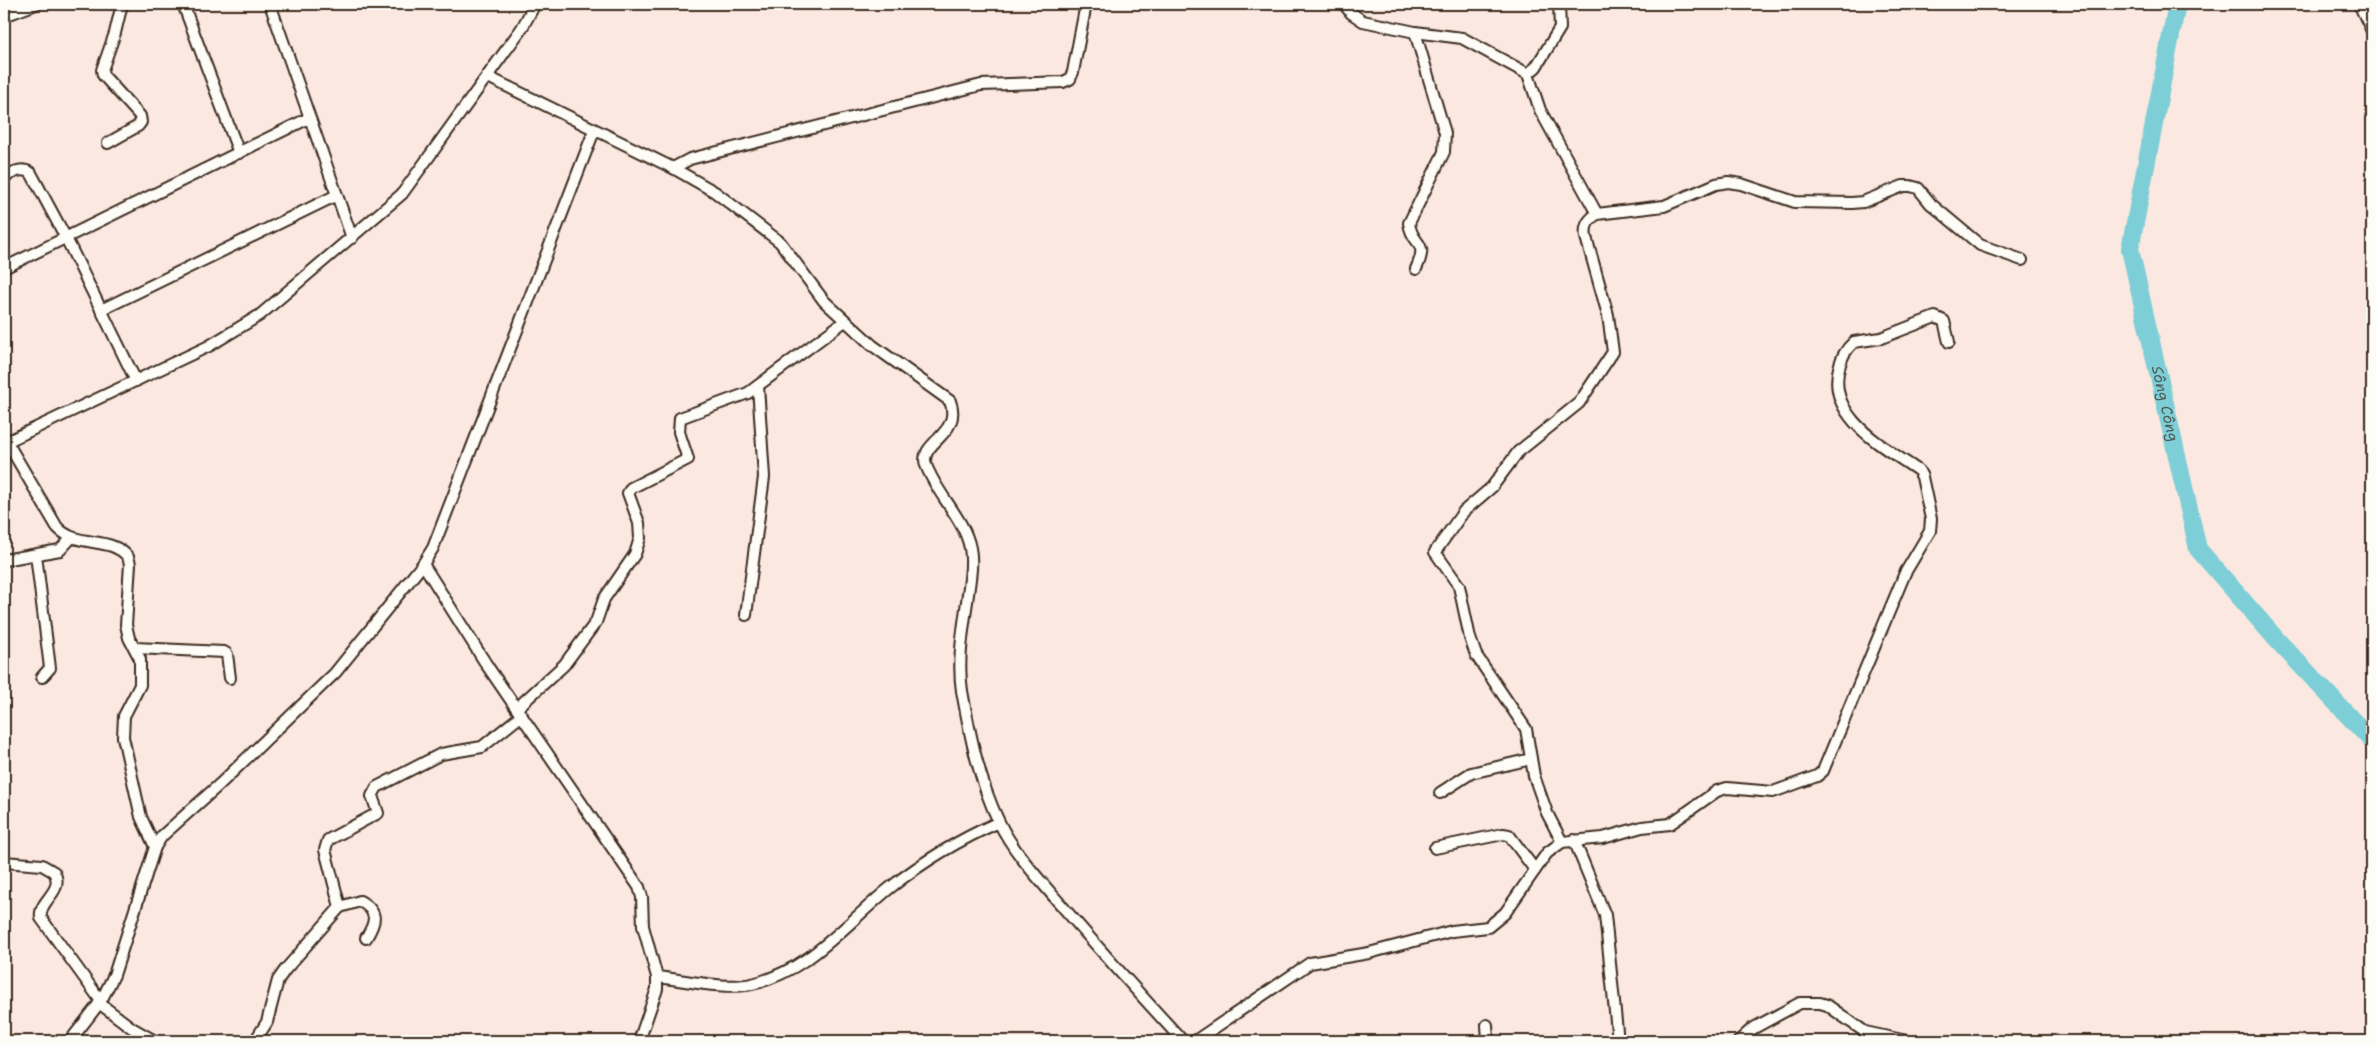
<svg xmlns="http://www.w3.org/2000/svg" width="2376" height="1045" font-family="'Shantell Sans',sans-serif">
<style>
.lines{fill:none;stroke-linecap:round;stroke-linejoin:round}
.river{stroke:#7dced7;stroke-width:18}
.minor-casing{stroke:#3b2a1e;stroke-width:14}
.minor{stroke:#fdfcf7;stroke-width:10}
.labels{text-anchor:middle;stroke-width:4;stroke-linejoin:round;paint-order:stroke}
.water-label{font-size:15px;font-style:italic;fill:#4f5b56;stroke:#fdfcf7}
</style>
<rect width="100%" height="100%" fill="#fbe9e1"/>
<filter id="ink" filterUnits="userSpaceOnUse"><feTurbulence type="fractalNoise" baseFrequency=".02" numOctaves="2"/><feDisplacementMap in="SourceGraphic" scale="10" xChannelSelector="R" yChannelSelector="G"/><feConvolveMatrix kernelMatrix="1 2 1 2 8 2 1 2 1" color-interpolation-filters="sRGB"/></filter>
<g filter="url(#ink)">
<g class="lines">
<path class="river" id="s1" d="M2177,4l-47,245 68,300 79,91 95,101"/>
<g class="minor-casing">
<g id="minor">
<path d="M183,4l56,149"/>
<path d="M270,4l82,234"/>
<path d="M1344,4l7,9 12,8 52,11 47,6 66,36 12,36 57,104"/>
<path d="M2359,4l13,27"/>
<path d="M4,16l32,-12"/>
<path d="M1415,32l30,101 -1,19 -35,71c3,24 21,16 7,46"/>
<path d="M1528,74l8,-7 24,-39 -1,-24"/>
<path d="M488,77l185,91 42,24 65,50 44,59 48,44 78,56c13,34 -32,41 -24,64 11,30 38,53 44,83 3,15 0,31 -2,46 -4,32 -11,64 -6,97 8,44 17,90 37,131 15,31 40,57 63,84 40,46 80,91 121,135"/>
<path d="M108,143l30,-17 3,-4 -1,-6 -37,-41 -1,-5 13,-37 7,-29"/>
<path d="M673,168l17,-9 291,-74 82,-3 7,-3 3,-7 13,-68"/>
<path d="M4,177c10,-5 17,-10 27,-4l35,65 70,143"/>
<path d="M4,268l305,-150"/>
<path d="M101,310l236,-115"/>
<path d="M4,437l53,90c20,22 53,8 71,30l2,7 -4,61 3,13 11,21v26l-16,31 -1,21 18,80 14,30"/>
<path d="M4,443l205,-97 51,-31 142,-121 120,-166 13,-24"/>
<path d="M36,555l14,113 -8,9"/>
<path d="M4,560l56,-10 11,-12"/>
<path d="M423,564l65,103 151,220 3,10 1,29 14,51v12l-18,52"/>
<path d="M746,615l18,-138 -6,-91"/>
<path d="M135,648l89,4 3,2 3,24"/>
<path d="M517,708l47,-43 32,-43 8,-23 31,-45 5,-16 -1,-15 -11,-30 3,-5 57,-29 -9,-27 1,-14 68,-25 97,-72"/>
<path d="M1440,793l31,-20 60,-14"/>
<path d="M1574,840l31,75 13,126"/>
<path d="M1562,842l-15,-29 -13,-37 -8,-47 -50,-74 -6,-17 -11,-52 -24,-34 29,-41 28,-24 26,-35 61,-49 34,-51 -5,-37 -22,-78c-2,-11 2,-17 11,-23l67,-8 52,-22 12,-2 13,2 54,18 57,1 11,-1 40,-16h7l8,2 13,16 49,41 42,15"/>
<path d="M1435,848l68,-14 6,1 26,35"/>
<path d="M4,862l38,3 12,7c11,20 -16,28 -13,46l60,83"/>
<path d="M366,938c10,-16 13,-26 -6,-37l-20,6 -15,-57 3,-10 50,-27 -6,-17 5,-9 64,-33 41,-7 40,-32"/>
<path d="M657,977c28,3 68,13 95,7 59,-14 94,-61 139,-97 33,-26 70,-48 108,-65"/>
<path d="M99,1003l33,25 23,13"/>
<path d="M1487,1025l1,16"/>
<path d="M70,1041l31,-40 13,-26 41,-128 7,-11 58,-52 115,-111 88,-109 10,-16 161,-417"/>
<path d="M255,1041l12,-19 11,-42 7,-10 55,-63"/>
<path d="M1195,1041l115,-78 59,-10 83,-22 36,-4 17,-14 42,-60 15,-11 41,-4 39,-11 28,-3 47,-33 10,-3 46,4 44,-16 6,-5 82,-198 25,-42 1,-12 -9,-42 -3,-6c-34,-24 -93,-53 -80,-103 3,-11 6,-18 15,-26l27,-4 54,-21 9,4 5,21"/>
<path d="M1739,1041l13,-12 48,-26h20l7,2 38,27 42,9"/>
</g>
</g>
<use href="#minor" class="minor"/>
</g>
</g>
<g class="labels">
<g class="water-label">
<text dy="5" stroke="none"><textPath href="#s1" startOffset="408">Sông Công</textPath></text>
</g>
</g>
<rect width="2376" height="1045" fill="none" stroke="#fdfcf7" stroke-width="20"/>
<rect x="10" y="10" width="2356" height="1025" fill="none" stroke="#3b2a1e" stroke-width="2" filter="url(#ink)"/>
</svg>
